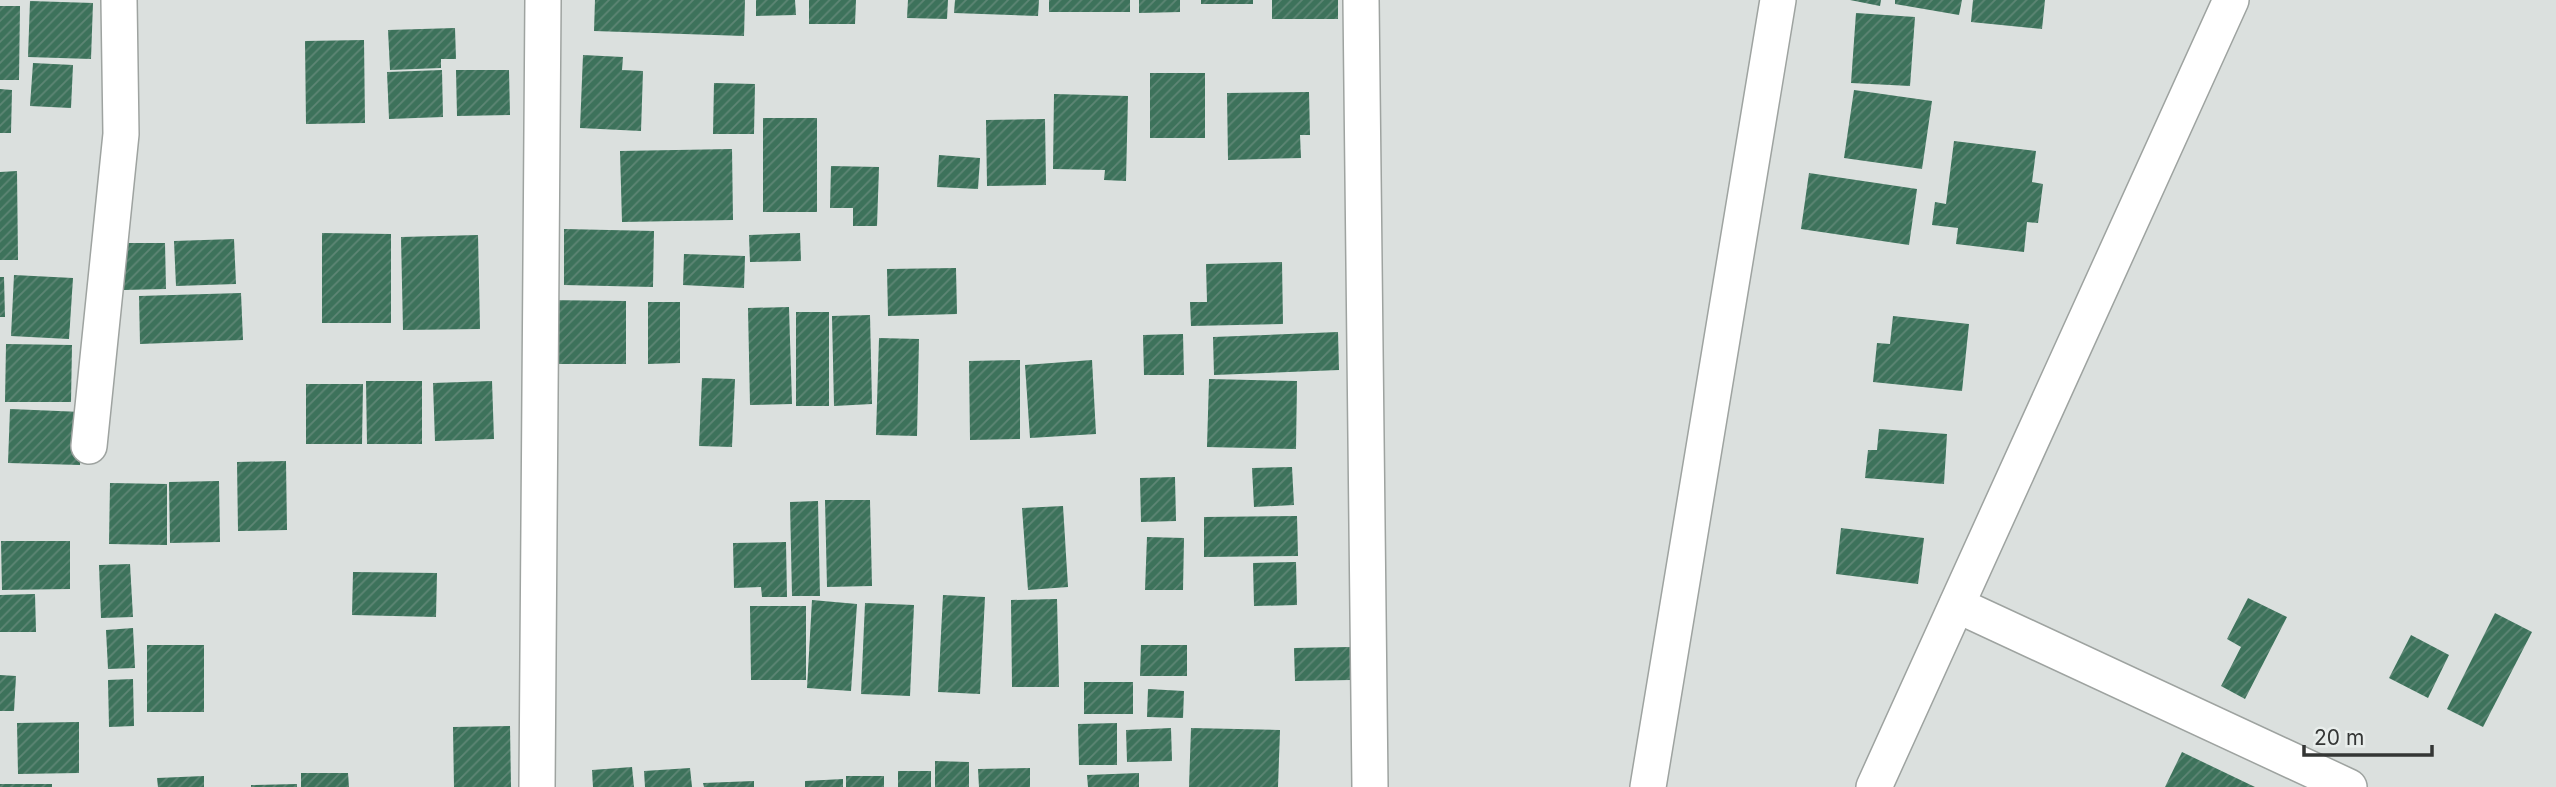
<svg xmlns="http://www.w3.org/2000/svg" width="2556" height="787" font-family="Inter,sans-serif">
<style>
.building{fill:url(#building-hatch)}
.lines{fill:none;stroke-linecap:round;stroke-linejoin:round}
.minor-casing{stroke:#9ea3a0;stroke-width:38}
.minor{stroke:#fff;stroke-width:35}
</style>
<defs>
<pattern id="building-hatch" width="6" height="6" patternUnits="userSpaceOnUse" patternTransform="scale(1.75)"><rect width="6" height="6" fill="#3d725b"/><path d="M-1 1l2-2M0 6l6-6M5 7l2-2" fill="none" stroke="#5e8675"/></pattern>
</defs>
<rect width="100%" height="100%" fill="#dbe0de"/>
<g class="building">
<path d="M595,0h150l-1,36 -150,-5z"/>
<path d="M756,0h39l1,15 -40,1z"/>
<path d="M809,0h47l-1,24h-46z"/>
<path d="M908,0h40l-1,19 -40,-1z"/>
<path d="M955,0h84l-1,16 -84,-3z"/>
<rect x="1049" y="0" width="81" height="12"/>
<path d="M1139,0h41v12l-41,1z"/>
<rect x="1201" y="0" width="52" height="4"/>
<rect x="1272" y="0" width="66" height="19"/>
<path d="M1850,0h31l-1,6z"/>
<path d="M1895,0h67l-3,15 -64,-11z"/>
<path d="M1973,0h72l-3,29 -71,-7z"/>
<path d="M30,1l63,2 -2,56 -63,-2z"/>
<path d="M0,6h20l-1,74h-19z"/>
<path d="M1856,13l59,4 -5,69 -59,-3z"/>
<path d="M455,28l1,31h-15v9l-51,2 -2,-40z"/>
<path d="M364,40l1,83 -59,1 -1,-83z"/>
<path d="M583,55l40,2 -1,13 21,1 -2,60 -61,-3z"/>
<path d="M33,63l40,2 -2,43 -41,-2z"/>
<path d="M442,70l1,47 -54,2 -2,-47z"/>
<path d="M456,70h53l1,45 -53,1z"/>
<rect x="1150" y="73" width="55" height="65"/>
<path d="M714,83l41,1 -1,50h-41z"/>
<path d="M0,89l12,1 -1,43h-11z"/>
<path d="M1854,90l78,11 -10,68 -78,-11z"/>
<path d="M1309,92l1,43h-10l1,23 -73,2 -1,-67z"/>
<path d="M1054,94l74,2 -2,85 -22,-1 1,-10 -52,-1z"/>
<rect x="763" y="118" width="54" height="94"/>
<path d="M1045,119l1,66 -59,1 -1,-66z"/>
<path d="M1954,141l82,10 -4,31 11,2 -5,39 -11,-1 -3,30 -68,-8 2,-16 -26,-3 3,-23 11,2z"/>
<path d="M732,149l1,71 -111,2 -2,-71z"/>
<path d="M939,155l41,3 -2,31 -41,-2z"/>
<path d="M831,166l48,1 -2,59h-24v-18h-23z"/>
<path d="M17,171l1,89h-18v-88z"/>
<path d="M1809,173l108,16 -8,56 -108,-16z"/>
<path d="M564,229l90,2 -1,56 -89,-2z"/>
<path d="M322,233l69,1v89h-69z"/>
<path d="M800,233l1,28 -51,1 -1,-27z"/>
<path d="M478,235l2,94 -77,1 -2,-93z"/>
<path d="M234,239l2,45 -60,2 -2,-45z"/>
<path d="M124,243h41l1,46 -42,1z"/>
<path d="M684,254l61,2 -1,32 -61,-3z"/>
<path d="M1282,262l1,62 -92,2 -1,-24h17l-1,-38z"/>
<path d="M956,268l1,46 -69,2 -1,-47z"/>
<path d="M14,275l59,3 -4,61 -58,-3z"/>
<path d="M0,277h4l1,40h-5z"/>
<path d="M241,293l2,47 -103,4 -1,-48z"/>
<path d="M543,300l83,1v63h-83z"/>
<path d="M648,302h32v61l-32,1z"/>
<path d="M789,307l3,97 -42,1 -2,-97z"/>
<rect x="796" y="312" width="33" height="94"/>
<path d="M870,315l2,89 -38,2 -2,-90z"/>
<path d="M1893,316l76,8 -7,67 -89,-9 4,-39 13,1z"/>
<path d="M1338,332l1,38 -125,5 -1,-38z"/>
<path d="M1183,334l1,41h-40l-1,-40z"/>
<path d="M879,338l40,1 -2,97 -41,-1z"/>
<path d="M6,344l66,1 -1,57h-66z"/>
<path d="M1020,360v79l-50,1 -1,-79z"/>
<path d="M1092,360l4,74 -66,4 -5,-73z"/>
<path d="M702,378l33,1 -3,68 -33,-1z"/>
<path d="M1209,379l88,2 -1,68 -89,-2z"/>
<path d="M366,381h56v63h-55z"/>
<path d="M492,381l2,58 -59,2 -2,-58z"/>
<path d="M306,384h57l-1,60h-56z"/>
<path d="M10,409l72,3 -2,53 -72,-2z"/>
<path d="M1879,429l68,5 -3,50 -79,-6 3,-28h9z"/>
<path d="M286,461l1,69 -49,1 -1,-69z"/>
<path d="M1292,467l2,38 -40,2 -2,-39z"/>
<path d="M1175,477l1,44 -35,1 -1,-44z"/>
<path d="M219,481l1,61 -50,1 -1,-61z"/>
<path d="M110,483l57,1v61l-58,-1z"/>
<path d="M825,500h45l2,86 -45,1z"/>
<path d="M818,501l2,95h-28l-2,-94z"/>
<path d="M1063,506l5,81 -40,3 -6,-82z"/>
<path d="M1297,516l1,40 -94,1v-40z"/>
<path d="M1841,528l83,10 -6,46 -82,-10z"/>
<path d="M1147,537l37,1 -1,52h-38z"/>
<path d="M1,541h69v48l-68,1z"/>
<path d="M786,542l1,55h-25l-1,-10 -27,1 -1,-45z"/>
<path d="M1296,562l1,43 -43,1 -1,-43z"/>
<path d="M130,564l3,53 -32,1 -2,-53z"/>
<path d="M353,572l84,1 -1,44 -84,-2z"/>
<path d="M35,594l1,38h-36v-37z"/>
<path d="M943,595l42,2 -5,97 -42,-2z"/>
<path d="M2248,598l39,19 -42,82 -24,-13 20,-39 -14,-8z"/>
<path d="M1057,599l2,88h-47l-1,-87z"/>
<path d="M812,600l45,4 -6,87 -44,-3z"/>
<path d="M865,603l49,2 -4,91 -49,-2z"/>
<path d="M750,606h56v74h-55z"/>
<path d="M2495,613l37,19 -49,95 -36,-18z"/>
<path d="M133,628l2,40 -27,1 -2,-39z"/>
<path d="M2411,635l38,20 -21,43 -39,-20z"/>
<rect x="147" y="645" width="57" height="67"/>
<path d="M1141,645h46v31h-47z"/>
<path d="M1350,647l1,33 -56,1 -1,-33z"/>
<path d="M0,675l16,1 -2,35h-14z"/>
<path d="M133,679l1,47 -25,1 -1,-47z"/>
<rect x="1084" y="682" width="49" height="32"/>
<path d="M1148,689l36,2 -1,27 -36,-1z"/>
<path d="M79,722v51l-61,1 -1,-51z"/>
<path d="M1117,723v42h-38l-1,-41z"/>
<path d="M510,726l1,61h-57l-1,-60z"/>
<path d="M1171,728l1,33 -45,1 -1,-32z"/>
<path d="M1191,728l89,2 -2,57h-89z"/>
<path d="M2182,752l73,35h-90z"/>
<path d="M935,761l34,1v25h-34z"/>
<path d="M632,767l2,20h-41l-1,-17z"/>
<path d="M690,768l2,19h-47l-1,-16z"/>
<path d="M1030,768v19h-51l-1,-18z"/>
<rect x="898" y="771" width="33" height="16"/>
<path d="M301,773h47l1,14h-48z"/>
<path d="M1139,773v14h-51l-1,-12z"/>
<path d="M204,776v11h-46l-1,-9z"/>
<rect x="846" y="776" width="38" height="11"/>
<path d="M843,779v8h-38v-6z"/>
<path d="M754,781v6h-50l-1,-4z"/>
<rect x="0" y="784" width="52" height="3"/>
<path d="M297,784v3h-46v-2z"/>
</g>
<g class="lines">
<g class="minor-casing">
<g id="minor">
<path d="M1361,0l9,787"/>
<path d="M89,446l32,-312 -2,-134"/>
<path d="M1957,605l392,182"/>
<path d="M537,787l6,-787"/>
<path d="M1648,787l130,-787"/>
<path d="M1874,787l357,-787"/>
</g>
</g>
<use href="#minor" class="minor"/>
</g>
<path d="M2304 745v10h128v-10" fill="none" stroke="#343635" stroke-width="3.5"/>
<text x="2314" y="745" font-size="21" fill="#343635" stroke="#e8edeb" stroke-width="5" paint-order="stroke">20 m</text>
</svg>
